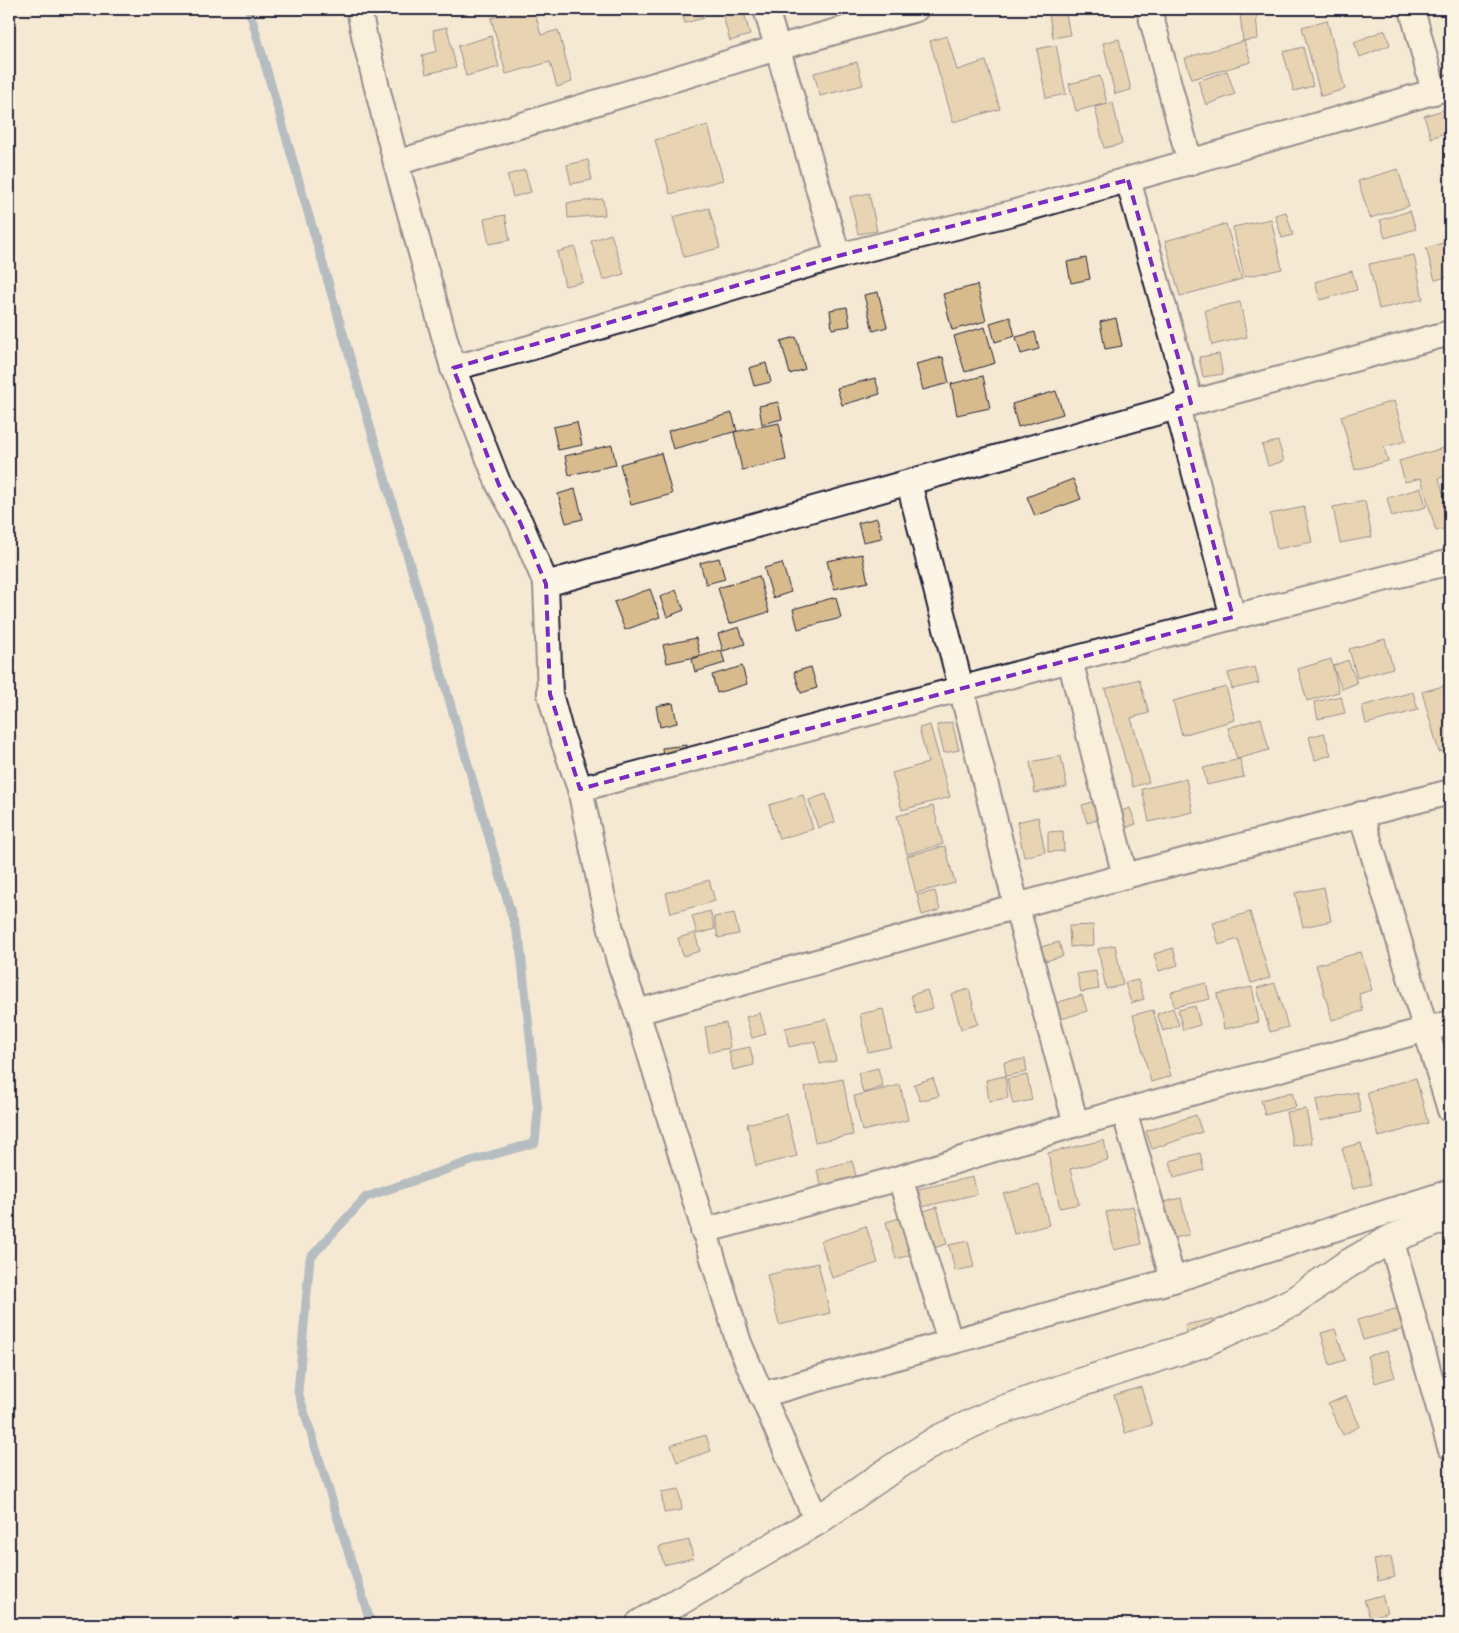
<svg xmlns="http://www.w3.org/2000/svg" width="1459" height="1633" font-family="'Gochi Hand',sans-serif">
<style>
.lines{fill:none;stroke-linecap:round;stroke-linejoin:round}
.stream{stroke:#6888ab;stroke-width:9}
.building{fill:#d8bb8d;stroke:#22223b}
.minor-casing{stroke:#22223b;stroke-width:28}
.tertiary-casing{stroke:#22223b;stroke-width:31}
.minor{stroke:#fcf5e5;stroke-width:24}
.tertiary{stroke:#fcf5e5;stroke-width:28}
.marked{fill:none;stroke:#7b2cbf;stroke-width:4;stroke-dasharray:10 6;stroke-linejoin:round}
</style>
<rect width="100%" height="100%" fill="#f5e9d3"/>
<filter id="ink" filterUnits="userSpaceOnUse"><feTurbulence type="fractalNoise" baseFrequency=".02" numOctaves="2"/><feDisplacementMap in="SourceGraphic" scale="10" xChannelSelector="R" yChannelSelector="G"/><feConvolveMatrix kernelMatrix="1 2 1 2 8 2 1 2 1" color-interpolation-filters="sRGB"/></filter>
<g filter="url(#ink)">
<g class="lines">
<path class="stream" d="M249,9l271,935 18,167 -3,32 -61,17 -108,37 -56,61 -12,134 73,232"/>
</g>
<g class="building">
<path d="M524,9h10l7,26 17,-5 14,52 -15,5 -7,-25 -44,12 -15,-56z"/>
<path d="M680,9h21l3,9 -19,5z"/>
<path d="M721,9h22l7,26 -20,6z"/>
<path d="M1048,9h17l5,26 -17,3z"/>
<path d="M1256,13l2,26 -15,2 -3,-27z"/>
<path d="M1327,20l18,69 -24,7 -19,-69z"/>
<path d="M447,27l9,40 -30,7 -4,-19 15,-4 -4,-21z"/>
<path d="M1385,30l5,15 -30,12 -6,-15z"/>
<path d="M491,36l8,31 -33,9 -8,-30z"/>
<path d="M947,36l10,34 29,-9 14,48 -47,13 -23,-81z"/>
<path d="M1119,39l12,51 -16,4 -12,-51z"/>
<path d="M1244,41l7,21 -59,17 -7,-21z"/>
<path d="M1056,45l10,49 -20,4 -9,-49z"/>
<path d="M1303,47l10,39 -19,5 -11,-39z"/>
<path d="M857,62l6,23 -43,11 -6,-23z"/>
<path d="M1227,71l8,23 -29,11 -8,-24z"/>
<path d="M1100,76l7,27 -31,8 -7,-27z"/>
<path d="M1113,103l9,41 -18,4 -9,-41z"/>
<path d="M1446,109l4,15v7l-19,7 -7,-22z"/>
<path d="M708,125l15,55 -53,14 -15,-54z"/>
<path d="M588,160l4,20 -21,4 -4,-19z"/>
<path d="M1398,169l11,37 -39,12 -12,-37z"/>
<path d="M525,170l6,22 -18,5 -6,-22z"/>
<path d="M869,193l8,38 -19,3 -8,-37z"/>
<path d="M603,199l2,16 -37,3 -1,-15z"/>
<path d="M709,208l11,40 -36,9 -11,-40z"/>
<path d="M1410,211l6,18 -31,9 -5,-18z"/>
<path d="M1286,212l7,23 -11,3 -7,-23z"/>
<path d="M505,215l5,25 -21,4 -5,-25z"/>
<path d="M1271,219l11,50 -38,8 -11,-50z"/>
<path d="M1226,224l16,55 -62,17 -15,-55z"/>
<path d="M611,234l13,40 -21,6 -12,-39z"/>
<path d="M1450,241v35l-15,4 -9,-32z"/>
<path d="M575,247l8,35 -18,4 -8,-34z"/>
<path d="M1414,255l9,44 -44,10 -10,-45z"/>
<path d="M1086,258l4,21 -19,4 -4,-21z"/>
<path d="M1352,271l5,19 -37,10 -5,-18z"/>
<path d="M977,285l9,36 -34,9 -9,-36z"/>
<path d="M878,292l9,35 -14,4 -9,-36z"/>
<path d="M1240,302l7,35 -35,8 -7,-35z"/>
<path d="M847,307l3,19 -18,3 -2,-19z"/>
<path d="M1010,317l5,19 -20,6 -5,-19z"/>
<path d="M1116,318l6,28 -17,3 -5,-27z"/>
<path d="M985,327l10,36 -30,9 -11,-36z"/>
<path d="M1035,332l4,17 -18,5 -5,-17z"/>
<path d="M796,337l9,32 -15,5 -9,-33z"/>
<path d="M1219,354l4,20 -20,3 -4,-20z"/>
<path d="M943,357l6,26 -26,7 -7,-26z"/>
<path d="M766,363l5,19 -17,4 -5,-18z"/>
<path d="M983,376l7,32 -33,7 -6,-31z"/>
<path d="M875,378l5,16 -38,11 -5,-17z"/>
<path d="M1056,391l7,23 -45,13 -6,-23z"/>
<path d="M1394,401l12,40 -22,6 4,14 -33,9 -14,-54z"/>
<path d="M778,402l4,17 -20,5 -3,-18z"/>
<path d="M732,413l5,18 -64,18 -5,-18z"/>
<path d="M577,422l5,23 -24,5 -5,-23z"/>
<path d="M779,423l7,37 -44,10 -8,-38z"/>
<path d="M1278,441l6,20 -16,5 -6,-21z"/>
<path d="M612,445l4,20 -47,10 -4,-19z"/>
<path d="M1450,446v29l-11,3 11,40v9l-14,4 -15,-53 -16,4 -6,-21z"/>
<path d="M661,453l11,41 -41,11 -11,-41z"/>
<path d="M1073,479l8,20 -46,17 -8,-19z"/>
<path d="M1421,488l5,19 -34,10 -5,-19z"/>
<path d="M575,489l8,30 -17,4 -8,-29z"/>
<path d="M1365,501l7,36 -32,6 -7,-36z"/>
<path d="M1304,507l8,35 -35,7 -7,-35z"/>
<path d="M877,518l5,20 -19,4 -5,-19z"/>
<path d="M862,554l6,28 -34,7 -7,-28z"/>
<path d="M719,558l6,21 -19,5 -6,-21z"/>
<path d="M782,563l9,29 -18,6 -9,-30z"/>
<path d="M759,576l10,36 -40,12 -11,-36z"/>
<path d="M650,589l10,28 -35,13 -11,-28z"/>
<path d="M676,590l8,20 -17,7 -7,-20z"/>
<path d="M836,597l5,21 -43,11 -5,-20z"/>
<path d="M739,627l6,17 -22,7 -5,-17z"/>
<path d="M696,638l4,18 -33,7 -4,-18z"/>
<path d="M1385,639l8,29 -36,10 -8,-29z"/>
<path d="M721,650l4,13 -30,9 -3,-13z"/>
<path d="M1331,659l8,33 -32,9 -9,-32z"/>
<path d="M1348,660l9,23 -15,6 -9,-23z"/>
<path d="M742,666l5,18 -30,9 -5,-18z"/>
<path d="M811,667l6,21 -16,5 -7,-21z"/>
<path d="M1255,667l4,16 -27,6 -4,-16z"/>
<path d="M1139,679l10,34 -18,5 18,64 -16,5 -28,-98z"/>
<path d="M1450,684v17l-5,1 5,20v27l-11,3 -17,-60z"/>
<path d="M1226,687l9,33 -53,15 -9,-34z"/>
<path d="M1413,692l5,18 -52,14 -4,-18z"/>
<path d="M1341,696l4,17 -27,6 -4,-17z"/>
<path d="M673,703l4,20 -17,4 -4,-21z"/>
<path d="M1261,718l8,32 -32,9 -9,-31z"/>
<path d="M952,722l7,28 -15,3 -7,-28z"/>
<path d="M930,725l20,72 -48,13 -10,-37 36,-10 -9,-35z"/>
<path d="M1324,733l7,22 -16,5 -6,-23z"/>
<path d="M686,745l1,12 -24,3 -1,-12z"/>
<path d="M1061,756l6,31 -32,6 -5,-31z"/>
<path d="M1240,759l4,18 -37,8 -4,-17z"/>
<path d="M1186,779l7,33 -44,10 -7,-33z"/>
<path d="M826,794l9,28 -17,6 -9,-28z"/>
<path d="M803,795l10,34 -34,10 -10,-34z"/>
<path d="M1099,800l5,18 -17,5 -5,-18z"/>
<path d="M933,806l10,38 -36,10 -10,-38z"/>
<path d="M1130,808l6,16 -22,8 -6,-16z"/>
<path d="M1038,817l7,35 -21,5 -7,-35z"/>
<path d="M1063,831l1,20 -16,1v-20z"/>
<path d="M945,846l10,37 -39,10 -9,-37z"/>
<path d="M709,880l6,21 -44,12 -5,-20z"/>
<path d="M1324,887l7,34 -28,6 -8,-34z"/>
<path d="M935,891l5,19 -18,5 -5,-20z"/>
<path d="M710,911l5,18 -18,5 -5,-18z"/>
<path d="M1250,912l20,66 -19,5 -13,-44 -19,6 -6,-22z"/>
<path d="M734,913l5,21 -21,4 -4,-21z"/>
<path d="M1093,925l1,20 -24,2 -1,-21z"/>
<path d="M695,933l5,18 -17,5 -5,-18z"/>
<path d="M1450,939v23l-6,-20z"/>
<path d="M1059,942l4,14 -18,5 -4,-14z"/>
<path d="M1115,945l8,40 -17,4 -8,-40z"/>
<path d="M1173,948l5,17 -19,6 -5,-17z"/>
<path d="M1361,952l11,38 -13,4 4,17 -31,9 -16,-55z"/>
<path d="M1096,971l3,18 -18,3 -4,-18z"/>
<path d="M1138,980l6,19 -13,4 -6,-20z"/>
<path d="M1206,983l4,16 -36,8 -3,-15z"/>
<path d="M1275,983l13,44 -18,5 -13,-44z"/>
<path d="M1252,987l7,35 -35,7 -7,-35z"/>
<path d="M969,989l9,35 -17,5 -10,-35z"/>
<path d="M927,990l6,18 -17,5 -5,-18z"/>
<path d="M1082,995l5,16 -26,8 -5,-16z"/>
<path d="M1195,1006l5,19 -17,5 -5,-20z"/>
<path d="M1173,1008l6,17 -16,6 -6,-17z"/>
<path d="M883,1009l8,38 -23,5 -8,-38z"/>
<path d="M1153,1010l18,66 -20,6 -18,-67z"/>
<path d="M760,1013l6,21 -14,4 -6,-21z"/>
<path d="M827,1019l9,42 -16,3 -5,-23 -26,6 -4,-19z"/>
<path d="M726,1023l4,25 -21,4 -4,-25z"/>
<path d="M750,1047l4,18 -21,5 -4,-19z"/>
<path d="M1025,1059l2,13 -21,4 -2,-14z"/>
<path d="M878,1068l5,19 -20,6 -5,-20z"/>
<path d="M1027,1075l5,25 -19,4 -6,-25z"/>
<path d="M1005,1076l3,22 -19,3 -3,-21z"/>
<path d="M933,1078l6,18 -19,5 -6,-17z"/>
<path d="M1416,1078l12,45 -49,14 -12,-45z"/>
<path d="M843,1079l10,56 -38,7 -10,-55z"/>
<path d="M900,1085l8,35 -46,11 -8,-35z"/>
<path d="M1292,1092l4,15 -31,8 -4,-15z"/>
<path d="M1357,1092l4,20 -41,9 -4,-21z"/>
<path d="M1306,1109l6,34 -19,3 -7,-34z"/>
<path d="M787,1114l10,42 -41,10 -9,-42z"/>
<path d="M1196,1115l6,17 -50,17 -6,-18z"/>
<path d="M1104,1140l4,20 -38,9 9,35 -19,4 -12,-55z"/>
<path d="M1361,1143l11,41 -19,5 -11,-41z"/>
<path d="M1200,1153l4,17 -30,8 -4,-17z"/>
<path d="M852,1161l5,18 -35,9 -5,-18z"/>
<path d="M973,1177l4,17 -55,13 -4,-18z"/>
<path d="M1039,1185l10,40 -35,9 -10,-40z"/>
<path d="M1181,1198l8,37 -26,5 -8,-36z"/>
<path d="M1133,1206l8,38 -27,6 -8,-38z"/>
<path d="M937,1207l10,37 -51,15 -10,-37z"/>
<path d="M866,1226l12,37 -46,15 -11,-37z"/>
<path d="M968,1241l6,26 -19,4 -6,-26z"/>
<path d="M818,1263l12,50 -51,12 -12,-50z"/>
<path d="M1402,1307l6,21 -45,12 -6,-20z"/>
<path d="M1212,1319l7,30 -27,6 -7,-30z"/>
<path d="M1335,1329l10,31 -15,5 -9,-32z"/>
<path d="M1387,1351l8,26 -20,6 -8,-27z"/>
<path d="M1141,1387l11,38 -27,8 -11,-38z"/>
<path d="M1346,1396l14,30 -17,9 -15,-31z"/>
<path d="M706,1435l5,16 -34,11 -6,-17z"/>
<path d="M679,1489l3,21 -18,3 -3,-21z"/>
<path d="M689,1540l4,18 -29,7 -5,-18z"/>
<path d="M1391,1557l4,20 -17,4 -4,-21z"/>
<path d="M1382,1595l5,17 -17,6 -6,-18z"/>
</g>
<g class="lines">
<g class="minor-casing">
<g id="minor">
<path d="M359,9l6,31 31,123 57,205 46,117 21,37 26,62 4,110 10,37 20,58 22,105 17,67 18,51 102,331 78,178"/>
<path d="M766,9l72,247"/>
<path d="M1149,9l41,154"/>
<path d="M1412,9l22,83"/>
<path d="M396,163l381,-115 139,-39"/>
<path d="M1128,180l63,223"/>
<path d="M453,368l76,-20 309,-92 174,-43 438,-126"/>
<path d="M1177,407l56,210"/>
<path d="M909,483l108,425 59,216"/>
<path d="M546,584l645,-181 259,-70"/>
<path d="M1070,660l55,216"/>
<path d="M580,789l653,-172 217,-55"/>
<path d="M1361,814l89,296"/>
<path d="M637,1012l488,-136 325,-84"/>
<path d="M1124,1111l49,169"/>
<path d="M900,1178l50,163"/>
<path d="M703,1231l197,-53 176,-54 374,-101"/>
<path d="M1391,1239l59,208"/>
<path d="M761,1395l412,-115 277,-88"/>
</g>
</g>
<g class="tertiary-casing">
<path id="tertiary" d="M640,1624l177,-103 76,-53 44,-28 57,-27 85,-30 121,-39 93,-42 53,-37 45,-26 59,-23"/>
</g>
<use href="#minor" class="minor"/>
<use href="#tertiary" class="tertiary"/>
</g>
</g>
<path d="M0 0H1459V1633H0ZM1128,180l63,223 -14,4 56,210 -653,172 -30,-95 -4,-110 -26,-62 -21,-37 -46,-117 385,-112z" fill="#f5e9d3" fill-opacity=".55" fill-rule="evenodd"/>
<path class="marked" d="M1128,180l63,223 -14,4 56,210 -653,172 -30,-95 -4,-110 -26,-62 -21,-37 -46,-117 385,-112z"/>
<rect width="1459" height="1633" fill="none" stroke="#fcf5e5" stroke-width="30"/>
<rect x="15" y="15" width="1429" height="1603" fill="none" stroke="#22223b" stroke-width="2" filter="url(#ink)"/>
</svg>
